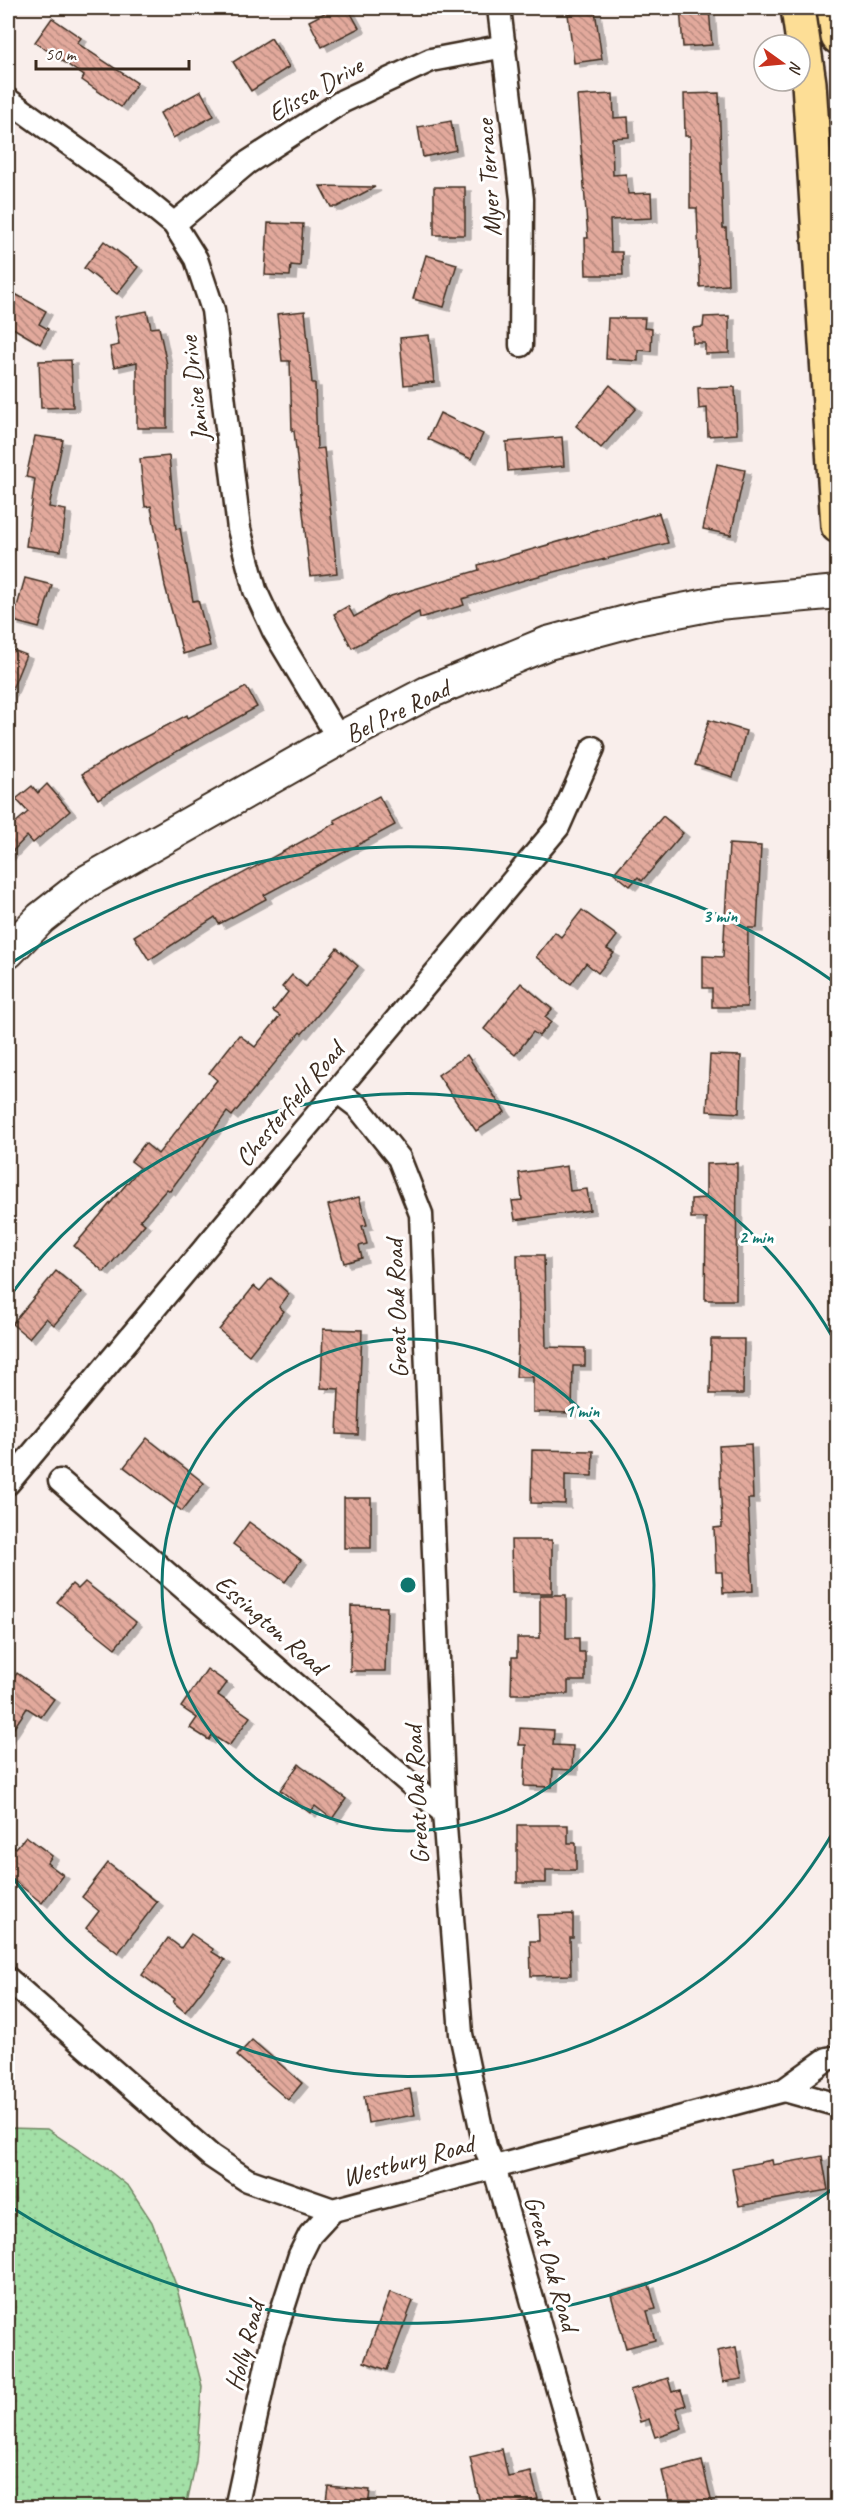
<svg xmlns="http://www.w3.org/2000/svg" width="845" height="2515" font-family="Caveat,sans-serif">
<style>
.grass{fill:url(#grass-dots);stroke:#6f8562;stroke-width:1.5}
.building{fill:url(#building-back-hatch);stroke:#3b2a1e;stroke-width:1.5;filter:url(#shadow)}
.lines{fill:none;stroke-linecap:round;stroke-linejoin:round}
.street-casing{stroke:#3b2a1e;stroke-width:27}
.secondary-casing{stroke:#3b2a1e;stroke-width:36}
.primary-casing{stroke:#3b2a1e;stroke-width:38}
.street{stroke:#fff;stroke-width:22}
.secondary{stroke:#fff;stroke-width:32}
.primary{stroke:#fdde96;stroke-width:33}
.ring{fill:none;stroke:#0f766e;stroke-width:3}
.labels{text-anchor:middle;stroke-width:6;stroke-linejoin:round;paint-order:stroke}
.street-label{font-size:26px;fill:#3b2a1e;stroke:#fff}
.centre{fill:#0f766e;stroke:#fff;stroke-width:3}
.ring-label{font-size:18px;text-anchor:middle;font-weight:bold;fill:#0f766e;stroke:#fff;stroke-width:6;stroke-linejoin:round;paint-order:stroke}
</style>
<defs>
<pattern id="grass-dots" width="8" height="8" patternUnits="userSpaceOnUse" patternTransform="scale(1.5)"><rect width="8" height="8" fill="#a3e0a7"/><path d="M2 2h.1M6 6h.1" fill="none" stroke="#8dc08f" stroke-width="1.8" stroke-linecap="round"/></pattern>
<pattern id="building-back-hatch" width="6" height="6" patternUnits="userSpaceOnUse" patternTransform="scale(1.5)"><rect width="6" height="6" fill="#e2a99c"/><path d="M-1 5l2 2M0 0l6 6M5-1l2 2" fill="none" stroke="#b88a7f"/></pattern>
<filter id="shadow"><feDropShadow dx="6" dy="4" stdDeviation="0" flood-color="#0004"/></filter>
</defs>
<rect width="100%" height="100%" fill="#f9eeeb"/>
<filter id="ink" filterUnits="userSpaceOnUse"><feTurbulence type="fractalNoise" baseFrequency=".0167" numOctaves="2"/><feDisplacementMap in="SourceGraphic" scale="12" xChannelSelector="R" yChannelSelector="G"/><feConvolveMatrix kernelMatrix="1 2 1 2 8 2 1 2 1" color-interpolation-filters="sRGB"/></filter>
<g filter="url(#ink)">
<path class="grass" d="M8,2128l39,1 60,40 22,18 23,35 24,63 26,101 -6,76 -10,45h-178z"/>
<g class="building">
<path d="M334,8h14l11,20 -37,19 -13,-26z"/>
<path d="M680,8h29l3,37 -29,2z"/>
<path d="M595,10l7,49 -28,4 -6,-49z"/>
<path d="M52,18l29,20 -4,5 60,40 -16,24 -39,-27 2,-4 -49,-34z"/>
<path d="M271,38l18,29 -38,24 -18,-29z"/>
<path d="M201,91l13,25 -41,22 -13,-25z"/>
<path d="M719,93l4,135h3l2,57 -28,2 -3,-79h-7v-72h-5l-1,-42z"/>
<path d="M613,94l1,24 14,-1 1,20 -17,1 1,37 13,-1 2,20 23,-1 1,25 -42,2 1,32h11l1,23h-37l-1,-37h3l-11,-142z"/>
<path d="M451,121l5,29 -33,7 -5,-30z"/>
<path d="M320,186l55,1 -38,20h-6z"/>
<rect x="434" y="187" width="31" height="48"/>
<path d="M268,223l35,1 -3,42 -9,-1 -1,11 -25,-1z"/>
<path d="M104,241l34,26 -21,27 -33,-26z"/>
<path d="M426,255l31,9 -13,43 -31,-8z"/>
<path d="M8,290l38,21 -7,13 9,5 -8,15 -32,-19z"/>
<path d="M147,311l4,17 8,-1 8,38v63h-30v-66l-23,5 -4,-20 9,-2 -5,-28z"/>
<path d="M305,311l7,72h3l2,66 7,-1 13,125 -27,3 -16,-145h-2l-2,-70h-8l-5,-47z"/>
<path d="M729,316v37l-24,1v-11h-12v-15l10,-1 1,-10z"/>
<path d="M608,318h37l-1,10 8,1 -1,22 -13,-1v11l-32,-2z"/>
<path d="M429,335l5,47 -30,3 -4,-47z"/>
<path d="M71,360l2,47 -32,1 -2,-47z"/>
<path d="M610,385l26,23 -35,40 -25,-22z"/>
<path d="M735,387l2,47 -29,2 -1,-28 -8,1 -1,-21z"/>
<path d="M440,413l43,21 -12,25 -43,-20z"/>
<path d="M35,436l28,4 -14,67 17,3 -5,41 -35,-5 9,-67 -9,-2z"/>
<path d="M562,437l2,29 -56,5 -2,-29z"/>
<path d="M169,456l7,73 4,-1 13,73 5,-1 12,46 -27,8 -18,-68 -14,-80 -6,1 -5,-48z"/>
<path d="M717,464l28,6 -14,65 -28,-6z"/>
<path d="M659,513l9,30 -137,35 -69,21 2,6 -44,13 -1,-6 -67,36 -18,-34 14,-8 6,11 37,-21 88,-26 -1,-5z"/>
<path d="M25,578l27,7 -13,43 -26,-7z"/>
<path d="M8,648l18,7 -18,44z"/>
<path d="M246,687l11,20 -99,55 -60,37 -16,-25 42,-26 63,-33 1,3z"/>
<path d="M709,720l37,11 -13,46 -38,-12z"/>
<path d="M47,784l23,27 -37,32 -6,-7 -19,20v-27l20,-17 -12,-13 16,-13 6,7z"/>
<path d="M379,796l16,29 -131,70 2,4 -47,25 -4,-7 -66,43 -15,-24 43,-27 159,-86 -2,-3z"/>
<path d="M663,816l20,17 -41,48 -4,-4 -8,9 -16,-13z"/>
<path d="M729,844l32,2 -4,82h-9l-1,79h-35v-19h-9v-32l20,1z"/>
<path d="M582,910l35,26 -10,13 7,4 -16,20 -12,-10 -15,21 -35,-27 19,-25 6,5z"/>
<path d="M337,948l21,18 -56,68 -2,-2 -68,84 -5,-4 -57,79 -3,-2 -27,31 5,4 -41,48 -30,-26 66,-78 -9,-7 14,-18 13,11 59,-74 -8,-7 30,-38 16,12 25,-31 -7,-5 15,-19 -6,-5 10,-12 14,12z"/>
<path d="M521,983l31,26 -7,8 6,5 -12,14 -6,-4 -18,23 -31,-26z"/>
<path d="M467,1055l38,57 -29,19 -38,-56z"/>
<path d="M710,1055l31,1 -2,57 -32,-2z"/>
<path d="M737,1163l-1,137h-31l1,-82h-15v-19l15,-1v-34z"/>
<path d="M567,1166l3,25 17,-2 3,21 -75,10 -3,-19 10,-1 -3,-27z"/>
<path d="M359,1197l8,28 -5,1 5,18 -8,2 3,12 -18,5 -16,-58z"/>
<path d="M517,1255h27l2,92 39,1v18h-12l-1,47 -39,-1v-35h-17l2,-31z"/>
<path d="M56,1271l26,21 -28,33 -8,-7 -17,20 -17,-14z"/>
<path d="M271,1278l18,16 -10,13 5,4 -35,44 -30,-25 35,-44 6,5z"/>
<path d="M323,1329l39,1 -4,105 -21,-1 2,-45 -18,-1z"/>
<path d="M711,1339h33l-1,55h-33z"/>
<path d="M147,1438l57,45 -22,28 -58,-44z"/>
<path d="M751,1444l2,55h-5l5,92 -30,2 -1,-21h-6l-2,-44 8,-1 -3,-81z"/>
<path d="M532,1450l61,1 -1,25 -27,-1v29l-34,-1z"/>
<rect x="344" y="1498" width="27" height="50"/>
<path d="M249,1522l52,38 -16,22 -52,-38z"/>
<path d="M511,1540h41v53h-40z"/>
<path d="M85,1582l51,40 -21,26 -58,-46 15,-18 6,5z"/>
<path d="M540,1595h26v43h13v14h6v29h-17v13h-57l1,-37h5v-19h23z"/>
<path d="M351,1606l36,1 -2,64h-35z"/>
<path d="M207,1669l20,14 -9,12 32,22 -21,29 -17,-11 -3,5 -19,-12 7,-10 -16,-11z"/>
<path d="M17,1673l37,26 -13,18 -14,-9 -19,29v-50z"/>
<path d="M520,1728l34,2 -1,15 20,1 -1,24 -19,-1 -1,18 -28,-1 2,-41h-7z"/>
<path d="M299,1764l47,35 -14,20 -17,-13 -5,7 -30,-23z"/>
<path d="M517,1825h51v18h8v27h-30v13h-29z"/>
<path d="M26,1836l26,20 -5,7 16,12 -21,28 -34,-27v-34l8,6z"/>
<path d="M108,1863l49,39 -39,51 -32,-25 13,-17 -17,-14z"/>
<path d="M573,1914v24h-3l1,37 -40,1 -1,-35h9l-1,-26z"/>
<path d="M191,1934l22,15 -1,3 13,8 -40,52 -12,-10 2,-3 -33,-24 26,-37 13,10z"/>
<path d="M252,2040l50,43 -14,17 -51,-44z"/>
<path d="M410,2089l5,26 -47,8 -4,-27z"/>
<path d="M822,2156l6,34 -89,16 -7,-38 40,-8 1,5z"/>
<path d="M649,2284l7,25 -9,2 8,29 -29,8 -15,-53z"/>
<path d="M390,2292l23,9 -26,69 -23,-8z"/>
<path d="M736,2347l6,32 -19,3 -6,-31z"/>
<path d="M668,2378l4,14 9,-2 5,15 -10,3 6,20 -27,9 -6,-18 -9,3 -10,-32z"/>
<path d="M502,2449l6,28 23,-5 7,27 -39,9h-18l-11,-51z"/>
<path d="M702,2461l11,47h-42l-9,-37z"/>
<path d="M328,2486l42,4 -2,18h-43z"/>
</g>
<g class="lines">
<g class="street-casing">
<g id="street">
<path d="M499,8l23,191 -1,146"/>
<path d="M8,100l116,83 50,41 22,35 17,51 26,219 16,61 19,41 65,108"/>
<path d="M174,224l73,-61 96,-62 88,-41 74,-14"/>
<path d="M337,1091l21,16 41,51 22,56 23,599 17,221 24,113 9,20 98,341"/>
<path d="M60,1481l384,332"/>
<path d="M8,1483l550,-656 35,-79"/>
<path d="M8,1979l203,177 36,24 86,30 451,-120 43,-31 11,-2"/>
<path d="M784,2090l54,15"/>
<path d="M236,2508l36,-166 28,-87 10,-20 23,-25"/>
</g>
</g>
<g class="secondary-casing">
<path id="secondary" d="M8,952l33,-34 47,-37 251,-142 88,-46 121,-50 93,-25 77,-15 120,-11"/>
</g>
<g class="primary-casing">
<g id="primary">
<path d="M798,8l11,75 29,443"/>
<path d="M834,8l4,29"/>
</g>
</g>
<use href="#street" class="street"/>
<use href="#secondary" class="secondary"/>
<use href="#primary" class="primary"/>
</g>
</g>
<g class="ring">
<circle cx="408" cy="1585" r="246"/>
<path d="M836 1827A492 492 0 0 1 10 1874M10 1296A492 492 0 0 1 836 1343"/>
<path d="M837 2186A738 738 0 0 1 11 2207M11 963A738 738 0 0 1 837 984"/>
</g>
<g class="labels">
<g class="street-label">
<text transform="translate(315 89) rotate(-30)" y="9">Elissa Drive</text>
<text transform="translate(488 178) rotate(-94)" y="9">Myer Terrace</text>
<text transform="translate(194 389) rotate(-97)" y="9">Janice Drive</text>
<text transform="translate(397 711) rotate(-26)" y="9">Bel Pre Road</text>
<text transform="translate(289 1104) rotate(-50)" y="9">Chesterfield Road</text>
<text transform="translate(396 1309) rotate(-92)" y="9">Great Oak Road</text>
<text transform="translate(271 1624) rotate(41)" y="9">Essington Road</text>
<text transform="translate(416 1795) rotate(-93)" y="9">Great Oak Road</text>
<text transform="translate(408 2160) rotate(-15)" y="9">Westbury Road</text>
<text transform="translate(552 2263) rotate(74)" y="9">Great Oak Road</text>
<text transform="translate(244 2346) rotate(-75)" y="9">Holly Road</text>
</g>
</g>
<circle cx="408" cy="1585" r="9" class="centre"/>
<g class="ring-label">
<text x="720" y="922">3 min</text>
<text x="756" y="1243">2 min</text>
<text x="582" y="1417">1 min</text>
</g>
<rect width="845" height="2515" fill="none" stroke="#fff" stroke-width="30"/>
<rect x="15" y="15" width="815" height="2485" fill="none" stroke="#3b2a1e" stroke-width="2" filter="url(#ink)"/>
<g transform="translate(782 63) rotate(105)"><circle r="28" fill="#ffffff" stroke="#b1aaa5" stroke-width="1.5"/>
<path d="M0-4.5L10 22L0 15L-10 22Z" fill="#c8321e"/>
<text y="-9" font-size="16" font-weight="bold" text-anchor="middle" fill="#3b2a1e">N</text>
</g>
<path d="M36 60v9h153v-9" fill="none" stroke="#3b2a1e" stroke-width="3"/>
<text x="45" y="60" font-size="18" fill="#3b2a1e" stroke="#ffffff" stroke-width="4.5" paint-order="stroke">50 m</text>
</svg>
